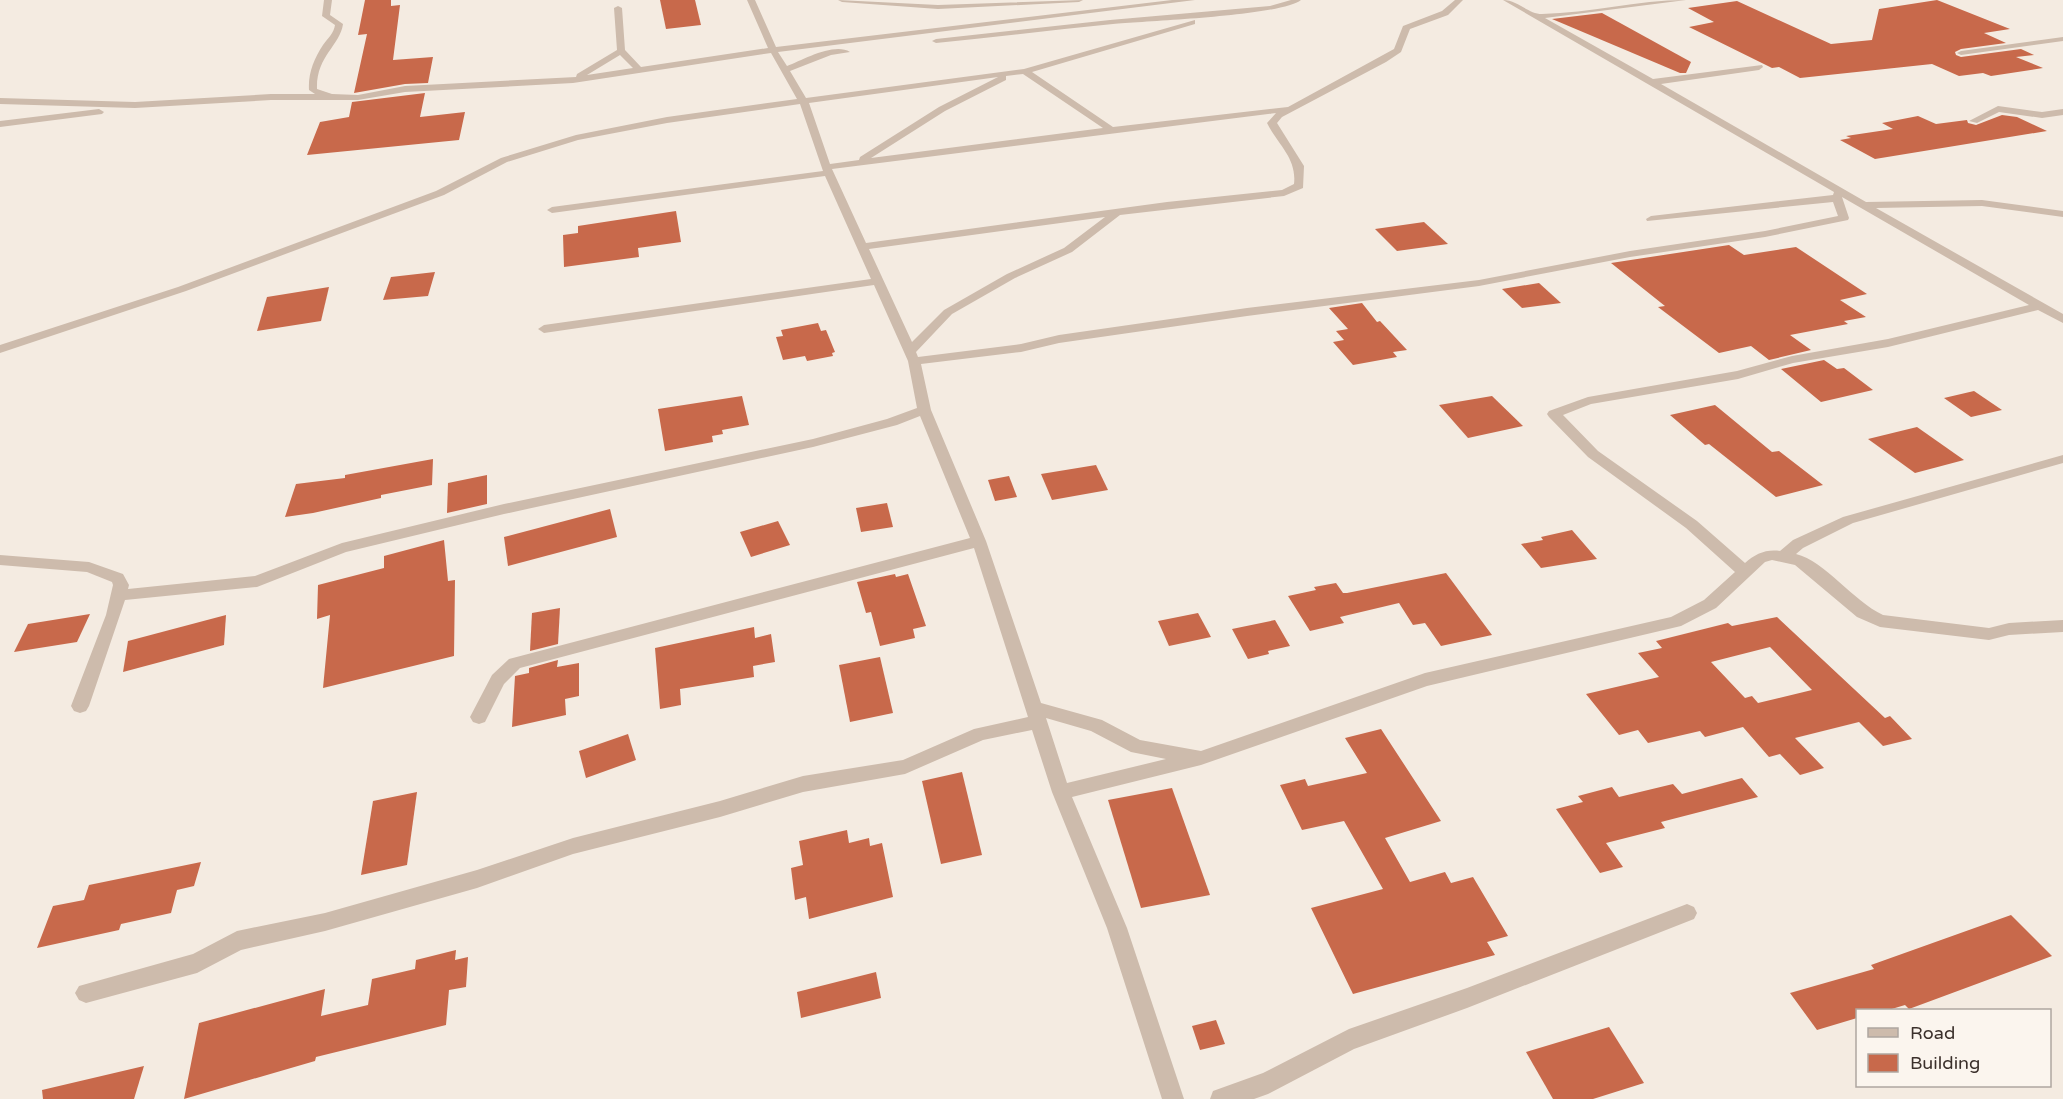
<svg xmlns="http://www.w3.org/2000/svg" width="2063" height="1099" font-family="'Varela Round',sans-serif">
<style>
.building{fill:#c8694b;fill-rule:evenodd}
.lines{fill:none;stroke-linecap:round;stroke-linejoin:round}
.street{fill:#cdbbac;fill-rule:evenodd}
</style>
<rect width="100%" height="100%" fill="#f4ebe1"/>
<g class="building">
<path d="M365,0h26v6l9,-1 -7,55 40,-3 -5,26 -23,1 -51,9 13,-59 -9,1z"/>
<path d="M660,0h35l6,25 -35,4z"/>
<path d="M1937,0l73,29 -26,4 22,10 -45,6 -6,3 1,3 5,2 60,-8 13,6 -18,2 27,11 -52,8 -8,-3 -24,3 -27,-12 -132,14 -21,-11 -7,1 -83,-41 25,-5 -26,-14 49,-7 94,43 41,-4 7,-31z"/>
<path d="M1602,13l89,49 -5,11h-6l-128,-54z"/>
<path d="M425,93l-5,24 45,-5 -6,28 -152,15 13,-33 29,-5 3,-15z"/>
<path d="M2002,115l15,2 30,14 -172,28 -35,-19 11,-2 -5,-2 47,-7 -11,-6 36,-7 18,8 31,-4 1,3 8,2z"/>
<path d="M676,211l5,31 -43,6 1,9 -75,10 -1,-32 15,-2v-7z"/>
<path d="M1424,222l24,22 -51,7 -22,-22z"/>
<path d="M1729,245l15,10 52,-8 71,47 -27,6 26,17 -22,4 4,3 -58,11 21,15 -42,10 -18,-14 -32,7 -61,-46 7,-1 -54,-43z"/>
<path d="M435,272l-7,24 -45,4 8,-23z"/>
<path d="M1539,283l22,20 -39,5 -20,-19z"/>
<path d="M329,287l-8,34 -64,10 10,-34z"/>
<path d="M1362,303l15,19 3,-1 27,29 -14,2 4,5 -44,8 -20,-23 11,-2 -8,-9 12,-2 -19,-21z"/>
<path d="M818,323l3,8 5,-1 9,22 -3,1 1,3 -26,5 -2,-5 -22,4 -7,-23 7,-1 -2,-6z"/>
<path d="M1824,360l13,9 7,-1 29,22 -52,12 -40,-33z"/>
<path d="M1974,391l28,19 -31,7 -27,-19z"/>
<path d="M742,396l7,29 -27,5 1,4 -11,2 1,6 -48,9 -7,-42z"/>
<path d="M1492,396l31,30 -55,12 -29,-33z"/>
<path d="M1715,405l57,47 7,-1 44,34 -47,12 -67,-53 -4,1 -35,-30z"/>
<path d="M1917,427l47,33 -49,13 -47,-34z"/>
<path d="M433,459l-1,26 -51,10v3l-68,15 -28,4 11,-33 49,-6v-3z"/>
<path d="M1096,465l12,25 -56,10 -11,-26z"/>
<path d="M487,475v29l-40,9 1,-30z"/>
<path d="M1009,476l8,21 -22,4 -7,-21z"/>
<path d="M887,503l6,24 -32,5 -5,-24z"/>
<path d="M610,509l7,28 -109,29 -4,-29z"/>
<path d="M778,521l12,24 -39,12 -11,-25z"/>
<path d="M1572,530l25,29 -56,9 -20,-24 22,-4 -2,-3z"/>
<path d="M444,540l4,41 7,-1 -1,76 -131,32 7,-73 -13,4 1,-34 66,-17v-12z"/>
<path d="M1446,573l46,62 -51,11 -16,-23 -12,2 -14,-22 -59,14 4,6 -34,8 -22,-35 28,-6 -2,-3 22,-4 7,10h4z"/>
<path d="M895,574l1,3 12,-3 18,52 -13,3 2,9 -35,8 -9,-34 -5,1 -9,-31z"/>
<path d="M560,608l-2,36 -28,7 2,-38z"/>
<path d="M1198,613l13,24 -42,9 -11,-25z"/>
<path d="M90,614l-13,28 -63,10 14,-28z"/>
<path d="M226,615l-2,30 -101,27 5,-31z"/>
<path d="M1777,617l108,101 5,-2 22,23 -29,7 -24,-24 -64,16 29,30 -24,7 -20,-21 -11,3 -26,-30 -38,10 -5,-6 -52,12 -10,-13 -19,5 -33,-41 73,-17 -21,-24 24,-5 -6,-7 72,-18 4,3zM1770,647l42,43 -54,13 -6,-7 -7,2 -34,-36z"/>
<path d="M1275,620l15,26 -22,5 1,3 -21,5 -16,-30z"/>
<path d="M754,627l1,11 16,-4 4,28 -22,4 1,11 -74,12 1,16 -21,4 -5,-61z"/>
<path d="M880,657l13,56 -43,9 -11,-57z"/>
<path d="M558,660l-1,7 22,-4v33l-14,3 1,16 -54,12 3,-51 14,-3v-5z"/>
<path d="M1381,729l60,92 -56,17 25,44 35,-10 6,11 22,-6 35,59 -21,6 8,13 -142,39 -42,-86 72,-19 -39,-68 -42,9 -22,-45 25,-6 3,7 59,-13 -22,-35z"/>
<path d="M628,734l8,26 -50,18 -7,-27z"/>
<path d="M962,772l20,83 -41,9 -19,-83z"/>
<path d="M1742,778l16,19 -97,25 4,6 -59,15 17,24 -23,6 -44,-64 27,-7 -5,-6 34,-9 7,10 54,-13 9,10z"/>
<path d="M1172,788l38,107 -69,13 -33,-108z"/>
<path d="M417,792l-10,73 -46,10 12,-74z"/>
<path d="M847,830l2,13 20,-5 1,8 12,-3 11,54 -84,22 -3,-22 -11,3 -4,-32 12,-3 -4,-24z"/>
<path d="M201,862l-7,24 -17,4 -6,23 -50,11 -2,6 -82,18 16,-42 31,-6 5,-15z"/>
<path d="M2011,915l41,41 -143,53 -4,-4 -20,6h-28v7l-40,12 -27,-37 84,-24 -3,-4z"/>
<path d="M456,950l-1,10 13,-3 -2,30 -17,3 -3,35 -130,32 -1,4 -131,38 15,-76 126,-34 -4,27 47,-11 4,-26 43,-10 1,-9z"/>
<path d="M876,972l5,26 -80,20 -4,-26z"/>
<path d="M1216,1020l9,24 -25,6 -8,-24z"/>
<path d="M1609,1027l35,56 -51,16h-40l-27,-47z"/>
<path d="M144,1066l-10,33h-91l-1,-9z"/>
</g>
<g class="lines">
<g class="street">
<path d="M324,0h8l-2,15 13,9c-3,22 -27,32 -26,65l15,5 26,1 47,-9 171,-9 1,-3 40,-24 -3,-42 4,-2 4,2 3,42 16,17 127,-19 -21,-48h8l21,47 396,-47h23l-417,52 9,14c16,-6 47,-24 63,-14l-19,3 -41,16 16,27 218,-29 171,-49v4l-163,48 81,55 175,-20 106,-58 9,-23 39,-15 13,-11h8l-15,15 -38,14 -9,23 -15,10 -104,55 -5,6 27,43 -1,22 -19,8 -164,19 -48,37 -57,26 -63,36 -36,38 2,5 103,-13 38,-9 188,-27 232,-28 151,-29 135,-20 73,-15 -5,-14 -186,19 -1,-2 5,-3 182,-21 1,-3 -331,-192c15,0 25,14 39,14 48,-1 95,-14 144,-14l-141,18 108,61 109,-14 1,2 -4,3 -98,14 205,118 116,-2 81,11v6l-81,-11 -106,2 187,106v9l-25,-13 -150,37 -95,16 -55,16 -147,25 -28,11 35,36 99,70 48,42c10,-9 21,-14 35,-12l13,-11 50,-23 220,-62v8l-210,60 -50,25 -7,6c29,7 57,47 87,61l106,13 20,-5 54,-3v12l-54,3 -20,5 -109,-13 -23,-10 -62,-52 -23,-5 -7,2 -49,46 -35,18 -254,60 -226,79 -129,32 55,131 57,171h-22l-55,-171 -55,-136 -20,-62 -49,10 -78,34 -102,18 -83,25 -147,37 -96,34 -152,43 -84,19 -44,23 -111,30 -7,-3 -4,-7 4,-7 114,-32 44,-23 88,-18 152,-43 96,-32 147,-37 83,-25 100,-16 71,-31 54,-12 -54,-169 -454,120 -16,16 -19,38 -6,2 -6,-2 -3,-5 22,-42 17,-16 461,-121 -50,-122 -23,9 -84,22 -309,67 -158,38 -89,35 -132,13 -36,106 -3,5 -6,2 -6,-2 -3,-5 35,-91 7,-30 -1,-3 -25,-10 -87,-7v-10l89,7 34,12 6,11 -1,4 127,-13 87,-33 162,-39 309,-65 74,-20 30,-11 -9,-47 -34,-76 -330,48 -6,-4 6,-4 327,-46 -46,-103 -273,37 -5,-3 5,-3 271,-36 -23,-67 -133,19 -89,17 -71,22 -63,33 -258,96 -186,62v-8l178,-58 258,-96 65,-33 75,-23 91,-18 130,-18 -26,-46 -198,30 -168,9 -47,8h-87l-136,8 -135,-4v-6l135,4 136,-8h44l-6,-4c-1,-17 5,-31 14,-45 5,-7 11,-12 12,-20l-13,-9zM620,55l13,13 -46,7zM1023,74l80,54 -232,30 74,-47 61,-31v-4zM998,77l-59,30 -79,50 -1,3 -29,4 -21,-61zM1276,113l-9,10c11,22 30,35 27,61l-12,6 -115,12 -301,41 -34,-74zM1842,197l187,108 -141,34 -96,17 -55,15 -149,26 -39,14 -2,3 2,3 39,40 98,71 49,44 -31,28 -33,17 -246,56 -224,78 -61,-11 -38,-20 -61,-17 -55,-162 -55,-131 -10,-46 100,-12 38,-9 188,-27 232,-30 151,-29 135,-20 83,-17 1,-2zM1105,217l-41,31 -57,26 -63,36 -32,32 -43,-93zM1046,718l45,13 40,21 35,7 -99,24z"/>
<path d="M838,0l100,5 145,-5 -4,2 -141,7 -96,-7z"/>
<path d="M1291,0h10c-20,16 -154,21 -188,24 -59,6 -118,13 -177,19l-4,-2 4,-2 174,-19 160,-14z"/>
<path d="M2063,37v4l-102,14 -4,-2 4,-2z"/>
<path d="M1998,106l44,6 21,-3v6l-21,3 -43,-6 -22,11 -8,-2z"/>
<path d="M99,109l5,3 -2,2 -102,13v-6z"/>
<path d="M1687,904l7,3 3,6 -3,6 -227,89 -113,41 -86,45 -14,5h-44l3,-8 50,-18 86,-44 118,-41z"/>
</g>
</g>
<rect x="1856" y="1009" width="195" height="78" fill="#fbf5ee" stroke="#aea6a0" stroke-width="1.5"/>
<rect x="1868" y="1028" width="30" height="9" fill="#cdbbac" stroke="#aea6a0" stroke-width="1.5"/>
<text x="1910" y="1039" font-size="18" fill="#3b302b">Road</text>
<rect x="1868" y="1054" width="30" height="18" fill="#c8694b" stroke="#aea6a0" stroke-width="1.5"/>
<text x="1910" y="1069" font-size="18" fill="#3b302b">Building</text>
</svg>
